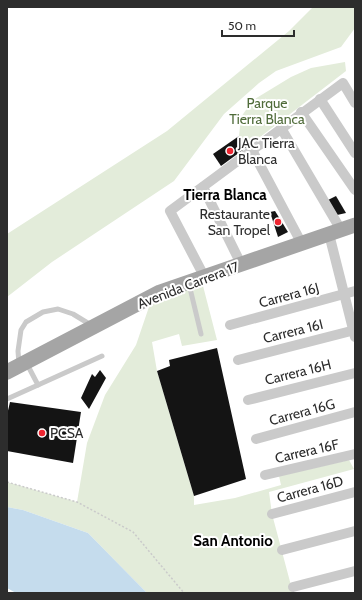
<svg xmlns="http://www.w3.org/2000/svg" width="362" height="600" font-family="Cabin,sans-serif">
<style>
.green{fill:#e3ecda}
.water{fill:#c5dced}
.building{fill:#141414}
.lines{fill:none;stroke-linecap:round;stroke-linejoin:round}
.path{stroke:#cacaca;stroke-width:1.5;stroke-dasharray:2 2;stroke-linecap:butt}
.service{stroke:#cacaca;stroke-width:5}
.minor{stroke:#cacaca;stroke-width:10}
.primary{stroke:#a5a5a5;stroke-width:15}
.poi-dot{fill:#ee2631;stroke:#fff;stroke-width:1.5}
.labels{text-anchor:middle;stroke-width:4;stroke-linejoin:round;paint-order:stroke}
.park-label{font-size:14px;fill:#4f6b39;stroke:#fff}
.poi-label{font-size:14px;fill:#2d2d2d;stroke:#fff;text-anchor:start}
.street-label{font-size:14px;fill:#2d2d2d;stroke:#fff}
.neighbourhood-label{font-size:15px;font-weight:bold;fill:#000;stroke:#fff}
</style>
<rect width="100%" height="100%" fill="#fff"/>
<g class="green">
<path d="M313,7h42v21l-14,19 -65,24 -17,12 -35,31 -50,67 -122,81 -45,35v-63l160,-103 122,-100z"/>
<path d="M345,62l1,9 -99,76 -8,-11 2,-19 12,-17 38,-23 20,-9z"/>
<path d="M202,282l15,58 -35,6 -3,-12 -27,8 5,29 37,125v9l41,-7 46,-13 -2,-9 70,-16 5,9 -85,23 3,22 21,79h-146l-59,-60 -65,-23 -16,-3v-25l70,20 10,-59 18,-48 31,-50 15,-44z"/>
</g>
<path class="water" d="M7,507l16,3 65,23 59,60h-131l-9,-5z"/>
<g class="building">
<path d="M239,136l8,11 -26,19 -8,-12z"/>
<path d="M336,196l10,17 -9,2 -9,-15z"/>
<path d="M275,211l13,21 -10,5 -8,-25z"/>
<path d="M217,348l29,131 -52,17 -37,-125 13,-5 -1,-6z"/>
<path d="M100,370l6,8 -17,31 -8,-11 11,-24 3,3z"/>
<path d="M10,402l71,10 -8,51 -66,-12v-36z"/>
</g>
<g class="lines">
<path class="path" d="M7,482l70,20 56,30 51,61"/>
<g class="service">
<path d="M189,284l12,50"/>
<path d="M19,364l-1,-13 3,-21 5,-8 17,-10 15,-3 15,5 18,11"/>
<path d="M38,385l64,-29"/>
<path d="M7,399l31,-14 -11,-21"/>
</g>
<g class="minor">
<path d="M320,99l35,54"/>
<path d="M301,112l54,78"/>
<path d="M281,128l60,102"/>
<path d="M252,150l50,94"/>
<path d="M203,187l38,77"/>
<path d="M329,234l26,103"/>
<path d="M204,276l-34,-65 173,-128 12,20"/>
<path d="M230,325l125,-34"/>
<path d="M238,360l117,-30"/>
<path d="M248,400l107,-27"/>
<path d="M256,439l99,-27"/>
<path d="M265,475l90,-21"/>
<path d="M272,514l83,-22"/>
<path d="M282,550l73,-19"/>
<path d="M293,587l62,-16"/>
</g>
<path class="primary" d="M7,372l153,-80 195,-67"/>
</g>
<g class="poi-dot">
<circle cx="230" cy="151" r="4"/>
<circle cx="278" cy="222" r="4"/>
<circle cx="42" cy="433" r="4"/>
</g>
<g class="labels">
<g class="park-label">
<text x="267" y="108">Parque<tspan x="267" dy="16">Tierra Blanca</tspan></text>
</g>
<g class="poi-label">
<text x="238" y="148">JAC Tierra<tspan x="238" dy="16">Blanca</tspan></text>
<text x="270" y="219" text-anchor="end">Restaurante<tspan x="270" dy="16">San Tropel</tspan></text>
<text x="50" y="438">PCSA</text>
</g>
<g class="street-label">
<text transform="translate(188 285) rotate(-21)" y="5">Avenida Carrera 17</text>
<text transform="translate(289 295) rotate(-15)" y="5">Carrera 16J</text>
<text transform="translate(293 331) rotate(-14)" y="5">Carrera 16I</text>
<text transform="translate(298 372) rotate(-14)" y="5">Carrera 16H</text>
<text transform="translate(302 412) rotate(-15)" y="5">Carrera 16G</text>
<text transform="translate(307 451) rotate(-13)" y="5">Carrera 16F</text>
<text transform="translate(310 489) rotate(-15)" y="5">Carrera 16D</text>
</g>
<g class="neighbourhood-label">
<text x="225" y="200">Tierra Blanca</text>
<text x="233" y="546">San Antonio</text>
</g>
</g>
<rect width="362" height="600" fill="none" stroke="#2d2d2d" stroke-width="16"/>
<path d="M222 30v6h72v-6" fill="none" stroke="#2d2d2d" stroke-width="2"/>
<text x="228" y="30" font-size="12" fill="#2d2d2d" stroke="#ffffff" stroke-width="3" paint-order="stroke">50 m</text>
</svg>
